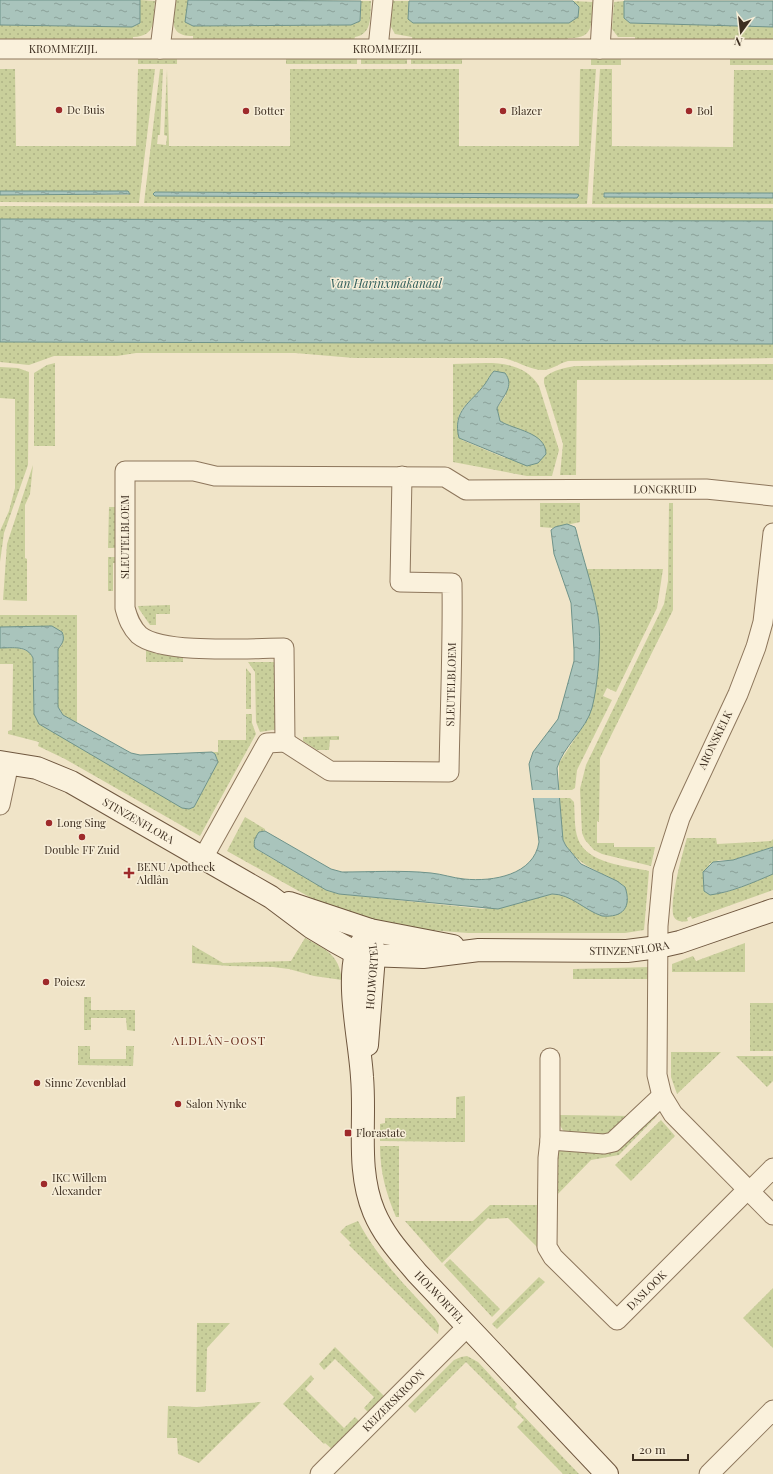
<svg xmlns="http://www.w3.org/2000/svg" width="773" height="1474" font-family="'Playfair Display',serif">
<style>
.green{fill:url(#green-dots);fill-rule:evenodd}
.water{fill:url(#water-ripples);stroke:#6f938a}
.pier{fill:#f0e4c8}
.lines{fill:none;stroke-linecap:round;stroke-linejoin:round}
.street-casing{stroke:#8d765c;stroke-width:21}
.secondary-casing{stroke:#6f573f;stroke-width:24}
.street{stroke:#faf1dc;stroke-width:19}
.secondary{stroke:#faf1dc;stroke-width:22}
.poi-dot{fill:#9e2a2b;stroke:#f7eed8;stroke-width:1.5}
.labels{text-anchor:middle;stroke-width:3;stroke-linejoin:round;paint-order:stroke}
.street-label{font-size:11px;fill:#3d2e20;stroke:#f7eed8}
.poi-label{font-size:11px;fill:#3d2e20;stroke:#f7eed8;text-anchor:start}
.water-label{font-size:12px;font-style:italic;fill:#2f5d5a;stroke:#f7eed8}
.neighbourhood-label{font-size:12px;letter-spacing:1px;fill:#6b2e1e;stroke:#f7eed8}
</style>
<defs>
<pattern id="green-dots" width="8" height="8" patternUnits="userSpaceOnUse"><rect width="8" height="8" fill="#c9cf9b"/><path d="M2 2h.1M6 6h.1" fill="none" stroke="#aeb285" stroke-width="1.8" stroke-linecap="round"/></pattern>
<pattern id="water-ripples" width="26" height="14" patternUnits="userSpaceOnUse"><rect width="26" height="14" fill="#a9c4bc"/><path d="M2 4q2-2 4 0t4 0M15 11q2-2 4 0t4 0" fill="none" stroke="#8ba098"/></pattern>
</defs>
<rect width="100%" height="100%" fill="#f0e4c8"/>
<g class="green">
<path d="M140,0l15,1c-2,19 2,35 -22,36v3l-133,-1v-14l132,2 8,-4z"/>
<path d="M176,0h12l-2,22 7,4 158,-1 9,-4 1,-20h10c-1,14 2,33 -16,36l-1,3h-161v-4c-26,0 -19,-17 -17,-36z"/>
<path d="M392,1h17l-1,18 171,-12 -6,-6 20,1c-2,22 2,37 -25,36v4l-156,-2v-3l-17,-3 -5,-9z"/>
<path d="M624,1v17l6,5 143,4v14l-138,1v-5h-17l-6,-8 2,-27z"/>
<rect x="138" y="56" width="39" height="8"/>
<path d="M286,56l71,1v7h-71z"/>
<rect x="361" y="56" width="46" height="8"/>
<rect x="411" y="56" width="51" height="8"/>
<rect x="591" y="57" width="30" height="8"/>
<rect x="730" y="57" width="43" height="8"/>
<path d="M0,69h15l1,77h120l2,-77h17l-16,134 -139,-1v-7h128l2,-3 -130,-1z"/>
<path d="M160,69h3l-3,66h-2l-1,9 9,1 1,-9 -3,-1 3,-66 2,77h121v-77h169v77h120l1,-77h16l-9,135 -443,-1zM155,196l424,1 -2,1z"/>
<path d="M600,69h12v77l121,1 1,-77h39v123h-168l-2,3 170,2v6h-181z"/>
<path d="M0,206l773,2v13l-773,-2z"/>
<path d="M0,342l773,2v14l-205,3c-8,2 -15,8 -24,9 -13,1 -28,-10 -42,-12h-148l-59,-5h-159l-19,3h-63l-25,9 -29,-3z"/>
<path d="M55,363v83h-21v-73l13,-8z"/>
<path d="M453,364c30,0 67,-8 86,22l20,64 -7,26h-25l-74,-14zM494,371l12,24 -9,13 3,13 9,5 21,7 -25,25 -43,-18c-14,-28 8,-36 23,-56 3,-4 5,-9 9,-13z"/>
<path d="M773,364v16h-196l-1,95h-16l3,-31 -19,-61v-5c8,-8 22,-11 33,-12z"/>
<path d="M0,367l18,1 11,4 -1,93 -24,68 -4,29v-31l9,-20 6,-23v-89l-15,-1z"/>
<path d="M33,465l-3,29 -5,11v53l2,1v42l-24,-1 4,-56z"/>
<path d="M540,503h40v19l-27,6 -13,-1z"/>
<path d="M669,503h4v107l-73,148 -1,64 -2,-1v22h17v4h41l-4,19 -49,-12 -8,-4 -9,-10 -3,-7 -2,-44 6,-24 78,-161 4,-23z"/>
<path d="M109,507h10v41h-11z"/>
<path d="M108,557h11v6h-6v28h-5z"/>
<path d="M585,569h78l-6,39 -41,84 -9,-4 -4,8 9,4 -35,70 -2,18 -3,2h-13v-27l26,-40 7,-16 6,-89z"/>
<path d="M170,605v9h-14v11h-6l-11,-16 -1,-3z"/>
<path d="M0,615h77v108l-14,-8 -5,-8v-58l4,-4 -42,-18h-20z"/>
<path d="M0,648h18l12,4 3,6 1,56 160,93 24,-45 -3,-8 -3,-2h6v-12h28v-26h6v9l4,11 -56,102 -135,-77 -27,-13 1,-4 -31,-8v-3l4,-1 1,-66h-13z"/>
<path d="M146,650l11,4 26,1v7h-37z"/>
<path d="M248,662h29l1,67 -18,3 -4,-10 -1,-50z"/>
<path d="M246,668l5,6v35h-5z"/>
<path d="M339,736v4h-9l-1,10h-12l-14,-9v-4z"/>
<path d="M559,798h11l4,4c1,12 0,26 4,37 9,25 49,27 71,32l-5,59 -19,3h-157l-39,-3 -43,-7 -73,-24 -86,-48 18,-34 20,12v2l-6,1 -4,16 6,4 65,38 13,4 144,15 69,-15 14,2 13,8 49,-5 -3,-12c-24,-18 -46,-17 -62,-47z"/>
<path d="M687,838h29l1,6 54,-3 2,-2v8l-40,13h-14l-10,4 14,29 16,-5 34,-14v16l-81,29 -1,-3 -4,2 1,3c-5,1 -11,1 -14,-4 -6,-11 9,-66 13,-79z"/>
<path d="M305,938c20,11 34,16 37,42l-28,-4 -25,-7 -16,-2 -44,-1 -37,-3v-18l31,18 68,-2z"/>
<path d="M745,943v29h-73v-8l21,-8 3,5z"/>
<path d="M650,967v12h-77v-10z"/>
<path d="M84,997h7v13h44v21l-8,-1 -1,-12h-35v12h-7z"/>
<rect x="750" y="1003" width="23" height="48"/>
<path d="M78,1046h12v13h36v-13h8l-1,20 -55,-1z"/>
<path d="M671,1052h50l-44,42 -6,-17z"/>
<path d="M736,1056h37v25l-6,6z"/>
<path d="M465,1096v46l-85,-1v-17l5,-1v-5h71v-21z"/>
<path d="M654,1112l3,4 -38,39 -28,5 -37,38 4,-47 3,-3 47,2z"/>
<path d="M559,1115l74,1 -20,20 -48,-3 -6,-9z"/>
<path d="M661,1120l14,16 -44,45 -16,-16z"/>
<path d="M380,1146h19v71h-3c-10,-23 -16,-46 -16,-71z"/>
<path d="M490,1205h52v47l-34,-34 -18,1 -2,-1 -46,45 -37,-42h68z"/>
<path d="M358,1221c20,38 49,66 77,97l4,7 -1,9 -89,-89 2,-2 -11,-11 6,-6z"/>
<path d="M450,1259l50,50 -8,8 -48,-52z"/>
<path d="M539,1277l6,5 -48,47 -5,-5z"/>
<path d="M773,1288v60l-30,-30z"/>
<path d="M197,1323h33l-23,25 -1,41 -1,3h-9z"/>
<path d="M335,1347l50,50 -16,16 -5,-5 10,-11 -39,-38 -11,11 -5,-6z"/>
<path d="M467,1356l11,6 39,42 -2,3 64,67h-16l-46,-47 7,-7 -58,-58 -51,51 -7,-7 46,-46 7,-3z"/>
<path d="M311,1375l3,4 -9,10 39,39 11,-11 5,5 -27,28 -8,-7 -1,1 -41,-40z"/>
<path d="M261,1402l-62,61 -21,-9 -1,-16h-10l1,-32 29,1z"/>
</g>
<g class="water">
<path d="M0,0h140v23l-8,4 -132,-2z"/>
<path d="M188,0l173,1 -1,20 -9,4 -158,1 -8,-4z"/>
<path d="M409,1h164l6,6 -1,10 -9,6h-156l-5,-4z"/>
<path d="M624,1h149v26l-143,-4 -6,-5z"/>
<path d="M0,191h128l2,3 -130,1z"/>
<path d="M155,192l422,2 2,1 -2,3 -422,-2 -2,-2z"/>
<path d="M604,193h169v5l-169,-1z"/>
<path d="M0,219l773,2v123l-773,-2z"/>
<path d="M494,371l11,2c10,13 -2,23 -8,35l3,13c14,9 46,11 46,33l-8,9 -11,3 -68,-28c-7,-28 12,-35 26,-54 3,-4 5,-9 9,-13z"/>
<path d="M567,524l8,3 1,3c7,29 17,57 22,86 4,23 0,69 -6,92 -6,22 -29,38 -35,60l6,72 3,6 15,18 36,17 8,6c7,20 -2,31 -23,29 -18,-6 -31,-22 -50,-22l-54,15 -159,-15 -13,-4 -71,-42c-2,-7 0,-10 4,-16l6,-1 66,38 11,3c29,0 60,-2 89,1 11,1 22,5 33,6 29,3 70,-4 75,-37l-10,-78 4,-12 25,-33 16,-58v-11l-3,-47 -17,-49 -3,-24 4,-3z"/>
<path d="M52,626l10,6c3,7 1,11 -4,17v58l5,8 68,38 9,2 72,-3 3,2 3,8 -24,45 -5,2 -7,-1 -143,-84 -5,-10 -1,-56c-6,-13 -20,-10 -33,-10v-21z"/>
<path d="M773,847v27c-21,9 -41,18 -63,21l-6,-4 -1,-19 10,-10 20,-2z"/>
</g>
<path class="pier" d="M530,790h31v8h-30z"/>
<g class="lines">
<g class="street-casing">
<g id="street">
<path d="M378,48l5,-48"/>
<path id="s1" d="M0,49h773"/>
<path d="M160,49l6,-49"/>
<path d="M600,49l3,-49"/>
<path d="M773,533l-10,89 -7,25 -18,47 -58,124 -17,53 -5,55 -1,149 5,21 11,18 100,101"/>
<path id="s2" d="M285,742l45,29 119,1c1,-63 4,-126 3,-189l-52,-1 2,-106"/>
<path d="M0,805l9,-42"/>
<path id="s3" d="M203,858l64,-115 18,-1 -1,-94c-32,0 -121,7 -145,-13 -8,-8 -11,-16 -14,-27v-137h69l21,5 230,1 21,13 240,-1 67,7"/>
<path id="s4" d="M662,1096l-49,46 -9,2 -54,-4 -2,18 -1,89 6,10 64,63 131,-131"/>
<path d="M550,1140v-82"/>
<path d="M750,1191l23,-23"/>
<path id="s5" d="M320,1474l148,-148"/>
<path d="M709,1474l64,-64"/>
</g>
</g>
<g class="secondary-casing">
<g id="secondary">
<path id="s6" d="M0,762l37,6 34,14 200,115 40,30 25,15 20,11 10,2 57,2 56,-7 148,1 31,-4 22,-5 93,-32"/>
<path d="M289,903l81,27 83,16"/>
<path id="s7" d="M370,930c-4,7 -12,16 -14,24 -9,33 4,88 6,123 4,45 -6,92 12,135 10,24 27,42 43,61l190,201"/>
<path id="s8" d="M367,1045l7,-89 -2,-14"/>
</g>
</g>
<use href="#street" class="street"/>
<use href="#secondary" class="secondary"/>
</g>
<g class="poi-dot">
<circle cx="59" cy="110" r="4"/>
<circle cx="246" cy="111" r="4"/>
<circle cx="503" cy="111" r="4"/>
<circle cx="689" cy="111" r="4"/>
<circle cx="49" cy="823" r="4"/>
<circle cx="82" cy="837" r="4"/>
<path d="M127 867h4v4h4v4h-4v4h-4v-4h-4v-4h4z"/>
<circle cx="46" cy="982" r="4"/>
<circle cx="37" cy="1083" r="4"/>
<circle cx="178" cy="1104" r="4"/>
<rect x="344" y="1129" width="8" height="8" rx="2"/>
<circle cx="44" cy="1184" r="4"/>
</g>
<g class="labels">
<g class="street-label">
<text dy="4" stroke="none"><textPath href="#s1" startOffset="387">KROMMEZIJL</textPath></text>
<text dy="4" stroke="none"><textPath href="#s1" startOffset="63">KROMMEZIJL</textPath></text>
<text dy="4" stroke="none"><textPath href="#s3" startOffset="1103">LONGKRUID</textPath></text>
<text transform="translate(125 537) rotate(-90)" y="4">SLEUTELBLOEM</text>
<text dy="4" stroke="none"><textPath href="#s2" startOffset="260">SLEUTELBLOEM</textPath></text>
<text transform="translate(715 740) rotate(-64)" y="4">ARONSKELK</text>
<text dy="4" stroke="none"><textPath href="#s6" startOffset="152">STINZENFLORA</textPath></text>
<text dy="4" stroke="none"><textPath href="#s6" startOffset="681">STINZENFLORA</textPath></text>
<text dy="4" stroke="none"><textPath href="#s8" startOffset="69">HOLWORTEL</textPath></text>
<text dy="4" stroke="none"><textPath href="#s4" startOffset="381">DASLOOK</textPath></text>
<text dy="4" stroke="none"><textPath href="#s7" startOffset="396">HOLWORTEL</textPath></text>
<text dy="4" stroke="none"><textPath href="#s5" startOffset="104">KEIZERSKROON</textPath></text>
</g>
<g class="poi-label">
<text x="67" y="114">De Buis</text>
<text x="254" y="115">Botter</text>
<text x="511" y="115">Blazer</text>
<text x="697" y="115">Bol</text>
<text x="57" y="827">Long Sing</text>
<text x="82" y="854" text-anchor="middle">Double FF Zuid</text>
<text x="137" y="871">BENU Apotheek<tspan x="137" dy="13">Aldlân</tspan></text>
<text x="54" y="986">Poiesz</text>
<text x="45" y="1087">Sinne Zevenblad</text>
<text x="186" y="1108">Salon Nynke</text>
<text x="356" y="1137">Florastate</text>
<text x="52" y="1182">IKC Willem<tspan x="52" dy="13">Alexander</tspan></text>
</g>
<g class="water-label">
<text x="386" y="288">Van Harinxmakanaal</text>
</g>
<g class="neighbourhood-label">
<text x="219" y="1045">ALDLÂN-OOST</text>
</g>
</g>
<g transform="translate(741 32) rotate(195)" stroke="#f7eed8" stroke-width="3" paint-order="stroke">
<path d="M0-3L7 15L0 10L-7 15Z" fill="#3d2e20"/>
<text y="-6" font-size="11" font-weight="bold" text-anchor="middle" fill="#3d2e20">N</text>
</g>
<path d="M633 1454v6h55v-6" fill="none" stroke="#3d2e20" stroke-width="2"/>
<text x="639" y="1454" font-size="12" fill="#3d2e20" stroke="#f7eed8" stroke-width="3" paint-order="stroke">20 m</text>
</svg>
